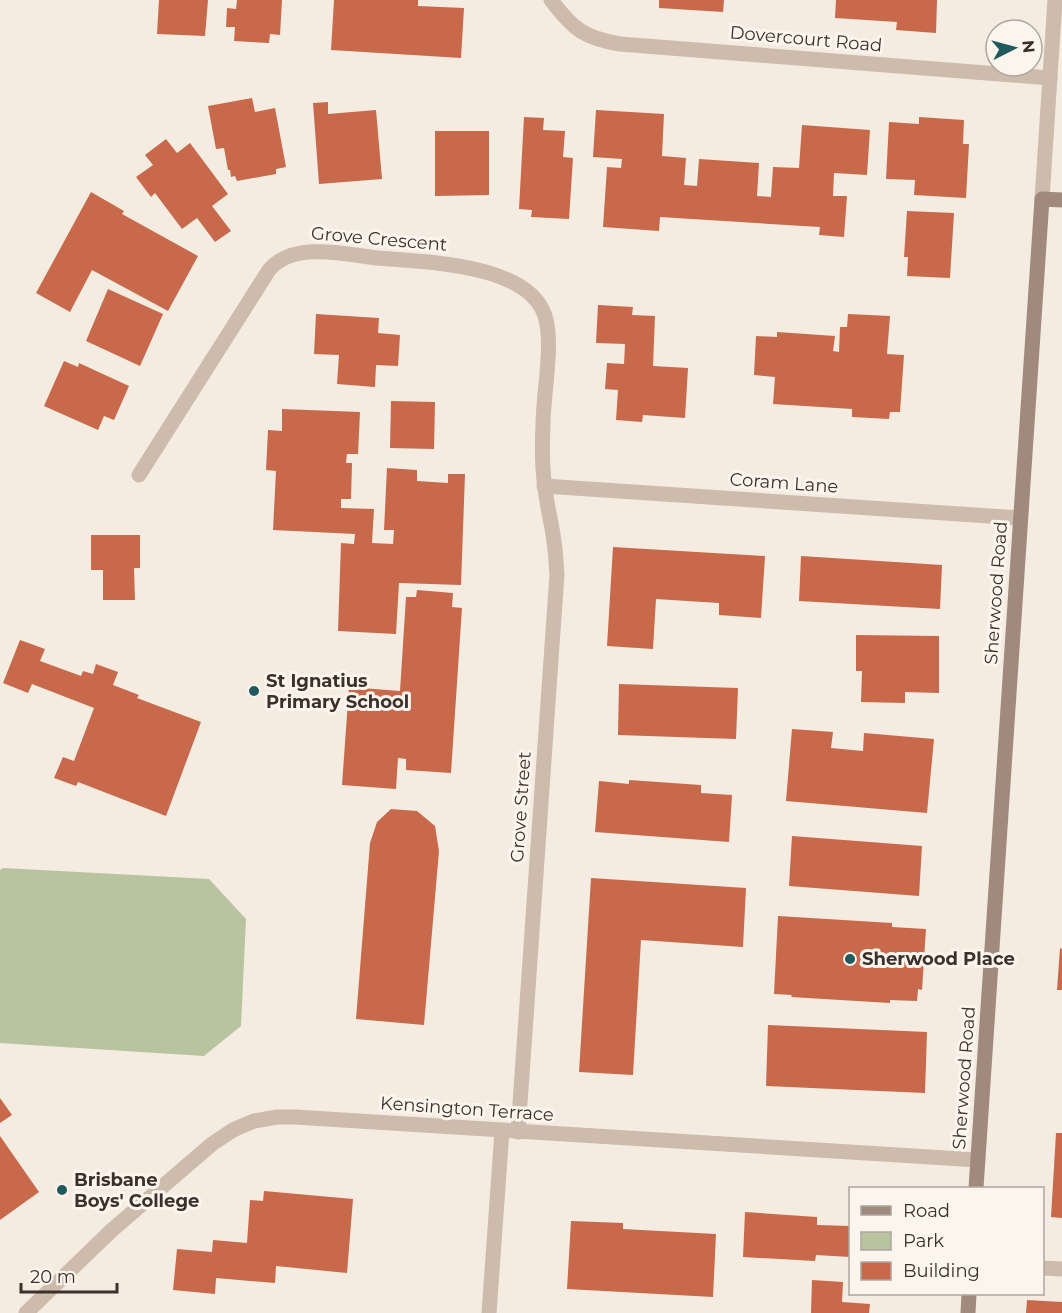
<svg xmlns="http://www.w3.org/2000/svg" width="1062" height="1313" font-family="Montserrat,sans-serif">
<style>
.green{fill:#b8c4a0}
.building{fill:#c8694b}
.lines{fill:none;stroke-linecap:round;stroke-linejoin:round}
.minor{stroke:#cdbbac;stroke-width:15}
.tertiary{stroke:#cdbbac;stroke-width:15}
.secondary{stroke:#a18a7d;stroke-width:15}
.poi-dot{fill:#1f5a5e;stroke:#fbf5ee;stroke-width:2}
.labels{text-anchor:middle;stroke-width:6;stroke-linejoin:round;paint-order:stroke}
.street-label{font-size:18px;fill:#3b302b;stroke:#fbf5ee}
.poi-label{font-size:18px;font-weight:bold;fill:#3b302b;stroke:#fbf5ee;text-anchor:start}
</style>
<rect width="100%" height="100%" fill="#f4ebe1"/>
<path class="green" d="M3,868l206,11 37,40 -5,107 -37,30 -204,-13v-173z"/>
<g class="building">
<path d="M159,0h49l-3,36 -48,-2z"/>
<path d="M237,0h45l-2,35 -10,-1 -1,9 -35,-2 1,-14h-9l1,-19 9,1z"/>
<path d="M334,0h84v6l46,2 -3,50 -130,-8z"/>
<path d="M659,0h65l-1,12 -64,-4z"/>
<path d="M836,0h101l-1,33 -40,-3 1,-8 -62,-4z"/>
<path d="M252,98l3,14 20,-4 11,59 -10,2v5l-39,7 -2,-5 -4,1 -1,-7h-2l-4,-22 -8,1 -8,-43z"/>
<path d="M328,102v12l48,-4 6,69 -63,5 -6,-81z"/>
<path d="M596,110l68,4 -2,42 24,2 -2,27 13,1 2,-27 60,4 -2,33 14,1 2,-30 26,1 3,-43 68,5 -3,45 -33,-2 -1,23h14l-3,41 -25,-2 1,-8 -160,-10 -1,14 -56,-4 4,-60 14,1 1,-9 -29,-2z"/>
<path d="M524,117l20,1 -1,12 22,1 -2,26 10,1 -4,61 -38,-2 1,-7 -13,-1z"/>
<path d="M919,117l45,3 -1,24h6l-3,54 -52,-3 1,-15 -29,-1 3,-57 30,2z"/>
<path d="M435,131h54v64l-54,1z"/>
<path d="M166,139l11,14 13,-10 38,51 -16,12 19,25 -16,11 -18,-24 -15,11 -27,-36 -4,4 -15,-20 17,-12 -8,-10z"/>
<path d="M91,192l33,19 -2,3 76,42 -30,55 -76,-41 -22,42 -34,-19z"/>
<path d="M907,211l47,2 -4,65 -43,-2 1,-19h-4z"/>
<path d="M108,289l55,25 -23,52 -54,-25z"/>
<path d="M598,305l35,2 -1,8 23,1 -2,50 35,2 -3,50 -42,-3 -1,7 -26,-2 2,-30 -13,-1 2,-26 17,1 1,-20 -29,-1z"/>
<path d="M316,314l63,4 -1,15 22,2 -2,31 -22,-1 -1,22 -38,-3 2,-29 -25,-1z"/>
<path d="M848,314l42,2 -3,38 17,1 -4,57h-10l-1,7 -37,-2v-8l-79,-5 2,-27 -21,-2 2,-39 21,1v-5l58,4 -2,15 6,1 1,-25h7z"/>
<path d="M64,361l14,6 1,-4 50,23 -15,34 -10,-4 -6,14 -54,-24z"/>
<path d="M391,401l44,1 -1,47 -44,-1z"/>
<path d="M282,409l78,3 -2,42h-11l-1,9h6l-1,36h-10v9l33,1 -2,34 21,1 1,-14h-10l3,-62 30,2v11l31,2v-9h17l-4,111 -62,-2 -3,51 -58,-3 3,-88 13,1 1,-10 -82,-4 3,-59 -10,-1 2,-40 14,1z"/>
<path d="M91,535h49v33h-6l1,32h-32v-30h-12z"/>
<path d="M613,547l152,9 -4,62 -42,-3v-12l-63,-4 -3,50 -46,-3z"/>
<path d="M801,556l141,9 -2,44 -141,-8z"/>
<path d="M417,590l36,3 -1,14 10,1 -11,165 -45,-3v-11l-8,-1 -2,31 -54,-4 7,-98 51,4 6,-94h10z"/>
<path d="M856,635l83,1v57l-34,-1v11l-44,-1 1,-31h-6z"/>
<path d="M20,640l25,9 -5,12 41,15 2,-5 10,3 3,-10 22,8 -5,13 26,10 -2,3 64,24 -35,94 -88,-34 -2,4 -22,-8 9,-21 11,4 20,-53 -62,-24 -4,9 -25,-10z"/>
<path d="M619,684l119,4 -2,51 -118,-4z"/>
<path d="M792,729l41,3 -2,16 32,3 1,-18 70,6 -7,74 -141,-12z"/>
<path d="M629,780l72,5v8l31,2 -3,47 -134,-10 4,-51 30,3z"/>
<path d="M391,809l26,2 18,15 4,25 -15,174 -68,-6 14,-176 7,-21z"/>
<path d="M792,836l130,10 -3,50 -130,-10z"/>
<path d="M591,878l155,10 -3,59 -102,-7 -8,135 -54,-3z"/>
<path d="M778,916l114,7v4l34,2 -4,61 -4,-1 -1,12 -27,-1v3l-99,-6 1,-2 -18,-1z"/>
<path d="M1060,948l2,1v41h-5z"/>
<path d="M768,1025l159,7 -2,61 -159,-7z"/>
<path d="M0,1098l12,17 -12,8z"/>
<path d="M1056,1133h6v85l-11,-1z"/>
<path d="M0,1136l39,56 -39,28z"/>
<path d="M264,1191l89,8 -6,74 -71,-7 -1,17 -59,-5 -1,16 -42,-4 4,-41 35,3 1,-12 34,3 3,-43 13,1z"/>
<path d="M745,1212l72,5v8l33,1v31l-34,-2 -1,6 -72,-4z"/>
<path d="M571,1221l52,2v6l93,5 -3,63 -146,-8z"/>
<path d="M812,1280l31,2 -1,20 28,2 -1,9h-58z"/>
<path d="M1027,1300l35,2v11h-36z"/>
</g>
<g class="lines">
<g class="minor">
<path d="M551,0c22,29 33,38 69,44l430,34"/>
<path d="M139,475l130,-205c24,-29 76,-16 108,-12 46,4 151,5 168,58 9,29 -2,77 -2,109 -1,21 -1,43 2,63 2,19 7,36 9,54 2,11 2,22 3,32l-39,558"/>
<path d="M544,486l476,32"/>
<path d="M1042,1268l20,1"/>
<path d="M26,1313l86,-83 100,-86 21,-14 21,-9 23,-4h18l683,43"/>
<path d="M489,1313l13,-182"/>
</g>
<path class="tertiary" d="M1042,199l13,-199"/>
<g class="secondary">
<path d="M976,1188l66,-989 20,1"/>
<path d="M968,1313l1,-19"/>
</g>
</g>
<g class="poi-dot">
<circle cx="254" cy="691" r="6"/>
<circle cx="850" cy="959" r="6"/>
<circle cx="62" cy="1190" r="6"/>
</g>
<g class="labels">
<g class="street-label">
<text transform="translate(806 39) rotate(5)" y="6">Dovercourt Road</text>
<text transform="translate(379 239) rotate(5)" y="6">Grove Crescent</text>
<text transform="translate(784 483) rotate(4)" y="6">Coram Lane</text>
<text transform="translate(996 593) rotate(-86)" y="6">Sherwood Road</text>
<text transform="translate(521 807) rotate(-86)" y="6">Grove Street</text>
<text transform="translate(964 1078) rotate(-86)" y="6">Sherwood Road</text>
<text transform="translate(467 1109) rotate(4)" y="6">Kensington Terrace</text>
</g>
<g class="poi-label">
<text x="266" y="687">St Ignatius<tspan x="266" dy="21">Primary School</tspan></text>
<text x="862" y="965">Sherwood Place</text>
<text x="74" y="1186">Brisbane<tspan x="74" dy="21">Boys' College</tspan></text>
</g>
</g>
<rect x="849" y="1187" width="195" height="108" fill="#fbf5ee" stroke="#aea6a0" stroke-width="1.5"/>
<rect x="861" y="1206" width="30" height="9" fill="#a18a7d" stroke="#aea6a0" stroke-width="1.5"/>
<text x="903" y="1217" font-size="18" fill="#3b302b">Road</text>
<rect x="861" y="1232" width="30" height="18" fill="#b8c4a0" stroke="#aea6a0" stroke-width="1.5"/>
<text x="903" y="1247" font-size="18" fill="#3b302b">Park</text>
<rect x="861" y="1262" width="30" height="18" fill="#c8694b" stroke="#aea6a0" stroke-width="1.5"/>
<text x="903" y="1277" font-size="18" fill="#3b302b">Building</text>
<g transform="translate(1014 48) rotate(84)"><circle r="28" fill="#fbf5ee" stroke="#aea6a0" stroke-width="1.5"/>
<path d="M0-4.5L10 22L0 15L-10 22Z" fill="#1f5a5e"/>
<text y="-9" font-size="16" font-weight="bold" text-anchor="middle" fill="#3b302b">N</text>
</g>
<path d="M21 1283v9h96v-9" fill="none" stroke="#3b302b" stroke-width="3"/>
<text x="30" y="1283" font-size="18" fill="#3b302b" stroke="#fbf5ee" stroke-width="4.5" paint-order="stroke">20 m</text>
</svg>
